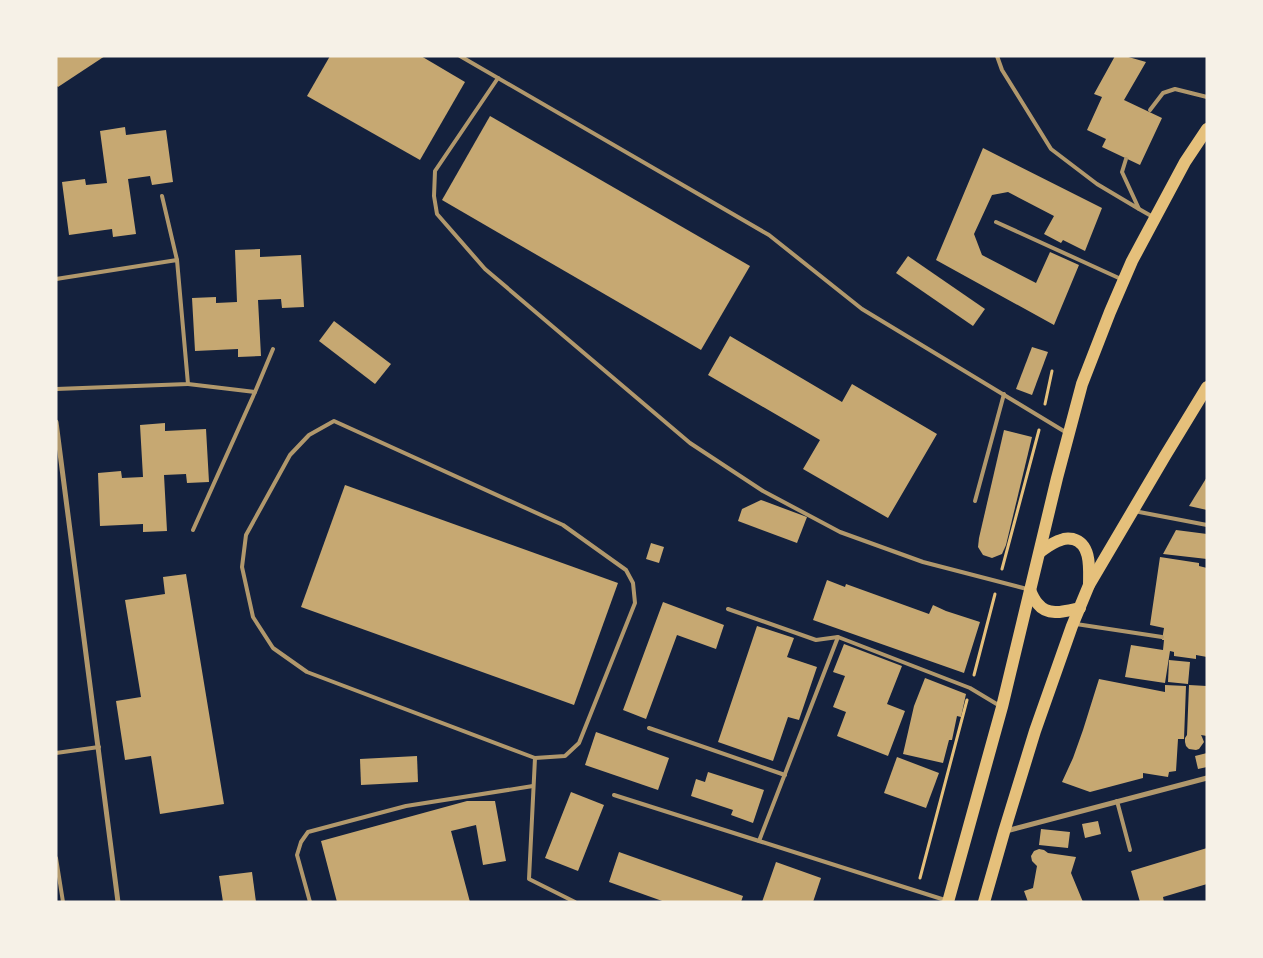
<svg xmlns="http://www.w3.org/2000/svg" width="1263" height="958" font-family="Overpass,sans-serif">
<style>
.building{fill:#c6a872}
.lines{fill:none;stroke-linecap:round;stroke-linejoin:round}
.path{stroke:#e5c07b;stroke-width:3}
.service{stroke:#b1986c;stroke-width:4}
.minor{stroke:#b1986c;stroke-width:5}
.primary{stroke:#e5c07b;stroke-width:12}
</style>
<rect width="100%" height="100%" fill="#14213d"/>
<g class="building">
<path d="M56,56h49l-47,31 -2,-2z"/>
<path d="M330,56h91l44,26 -45,78 -113,-64z"/>
<path d="M1115,56h10l21,6 -22,38 38,18 -22,47 -38,-18 4,-8 -19,-9 15,-33 -8,-3z"/>
<path d="M490,116l260,150 -49,84 -259,-150z"/>
<path d="M125,127l1,8 40,-5 7,52 -21,3 -2,-9 -22,3 8,55 -23,3 -1,-8 -43,6 -7,-53 23,-3 1,6 21,-2 -7,-52z"/>
<path d="M983,148l119,60 -17,43 -22,-11 -2,3 -17,-9 10,-18 -46,-24 -16,3 -18,39 8,21 54,28 14,-31 29,13 -25,60 -118,-65z"/>
<path d="M260,249v8l41,-2 3,52 -22,1 -1,-9 -23,1 3,56 -23,1v-8l-43,2 -3,-53 24,-1v6l21,-1 -2,-52z"/>
<path d="M908,256l77,53 -12,17 -77,-53z"/>
<path d="M334,321l57,43 -16,20 -56,-43z"/>
<path d="M730,336l112,66 10,-18 85,50 -49,84 -85,-49 17,-29 -112,-65z"/>
<path d="M1032,347l16,5 -16,43 -16,-6z"/>
<path d="M165,423v8l41,-2 3,53 -22,1 -1,-9 -22,1 3,56 -24,1v-8l-43,2 -2,-53 23,-2 1,7 21,-1 -3,-52z"/>
<path d="M1004,430l28,7 -26,108 -4,9 -10,4 -9,-3 -5,-8 1,-9z"/>
<path d="M1207,477v33l-18,-4z"/>
<path d="M345,485l273,98 -44,122 -273,-98z"/>
<path d="M761,500l46,17 -10,26 -59,-22 4,-12z"/>
<path d="M1176,530l31,4v25l-44,-5z"/>
<path d="M651,543l13,4 -5,16 -13,-4z"/>
<path d="M1160,557l39,6v3l8,2v89l-11,-2v4l-22,-3v-4l-4,-1 -5,32 -40,-6 6,-32 32,5 1,-10h-2l2,-12 -14,-3z"/>
<path d="M186,574l38,230 -64,10 -9,-58 -26,4 -9,-59 25,-4 -16,-97 40,-6 -2,-17z"/>
<path d="M827,580l18,7 1,-3 83,30 4,-9 13,6 34,11 -16,51 -151,-53z"/>
<path d="M663,602l61,23 -8,24 -39,-14 -31,84 -23,-9z"/>
<path d="M757,626l37,12 -7,19 30,10 -18,53 -11,-3 -15,44 -55,-19z"/>
<path d="M844,644l58,22 -15,38 18,7 -17,45 -51,-20 9,-24 -13,-5 12,-31 -12,-4z"/>
<path d="M1169,660l21,2 -2,22 -20,-2z"/>
<path d="M925,678l41,16 -5,23 -4,-1 -5,24h-3l-6,23 -40,-9 11,-48z"/>
<path d="M1099,679l66,13v-7l21,1 -2,53h-6l-2,32 -7,1 -1,5 -25,-4v5l-53,14 -28,-10 11,-24 10,-28z"/>
<path d="M1189,685l18,1v50l-6,-1 1,2 2,5 -5,7 -3,1 -7,-1 -3,-3 -1,-4v-4l2,-3z"/>
<path d="M596,732l73,26 -11,32 -73,-25z"/>
<path d="M1207,753v14l-9,2 -3,-13z"/>
<path d="M417,756l1,26 -57,3 -1,-26z"/>
<path d="M897,757l42,16 -13,35 -42,-15z"/>
<path d="M708,772l56,18 -11,33 -22,-8 2,-5 -42,-14 5,-17 9,3z"/>
<path d="M571,792l33,13 -26,66 -33,-13z"/>
<path d="M467,801h28l11,60 -23,4 -7,-40 -25,6 19,71h-133l-16,-61z"/>
<path d="M1098,821l3,13 -16,4 -3,-14z"/>
<path d="M1041,829l29,3 -2,16 -29,-3z"/>
<path d="M1207,848v36l-44,13 1,5h-24l-9,-31z"/>
<path d="M1039,849l5,1 4,3 28,4 -5,16 12,29h-55l-4,-11 9,-3 4,-22 -5,-5 -1,-5 3,-5z"/>
<path d="M619,852l124,44 -2,6h-76l-56,-20z"/>
<path d="M776,862l45,16 -8,24h-51z"/>
<path d="M252,872l4,30h-33l-4,-26z"/>
</g>
<g class="lines">
<g class="path">
<path d="M1045,404l7,-33"/>
<path d="M1002,569l37,-139"/>
<path d="M974,675l21,-81"/>
<path d="M920,878l47,-178"/>
</g>
<g class="service">
<path d="M460,56l309,179 93,74 205,124"/>
<path d="M997,56l5,14 49,79 46,35 42,25"/>
<path d="M498,78l-63,93 -1,25 3,18 48,55 205,174 73,48 77,41 83,30 104,27"/>
<path d="M1150,110l13,-17 12,-4 32,8"/>
<path d="M1126,159l-4,13 17,37 14,8"/>
<path d="M162,196l15,64"/>
<path d="M996,222l125,57"/>
<path d="M56,279l121,-19 11,124 -132,5"/>
<path d="M188,384l67,8 -62,138"/>
<path d="M255,392l18,-43"/>
<path d="M334,421l229,104 63,45 7,13 2,20 -56,140 -14,13 -30,2 -228,-86 -34,-24 -20,-31 -11,-50 4,-32 44,-80 19,-20z"/>
<path d="M975,501l29,-107"/>
<path d="M1134,511l73,14"/>
<path d="M728,609l88,31 22,-3 132,51 30,18"/>
<path d="M1076,624l86,13"/>
<path d="M649,728l136,47"/>
<path d="M56,753l43,-6"/>
<path d="M535,758l-6,121 46,23"/>
<path d="M614,795l145,46 79,-204"/>
<path d="M1117,801l13,49"/>
<path d="M759,841l186,59"/>
<path d="M56,858l7,44"/>
<path d="M310,902l-13,-47 4,-13 7,-10 98,-26 127,-20"/>
</g>
<g class="minor">
<path d="M56,422l62,480"/>
<path d="M1006,831l201,-53"/>
</g>
<g class="primary">
<path d="M1040,552c6,-4 13,-10 21,-12 4,-2 7,-2 12,-1 19,5 16,31 16,46"/>
<path d="M1030,590c2,5 4,10 8,14 10,13 28,7 42,4"/>
<path d="M948,902l54,-195 55,-229 25,-94 28,-72 22,-51 53,-99 22,-33"/>
<path d="M984,902l20,-70 31,-101 37,-105 17,-41 76,-129 42,-69"/>
</g>
</g>
<rect width="1263" height="958" fill="none" stroke="#f6f1e7" stroke-width="115"/>
</svg>
